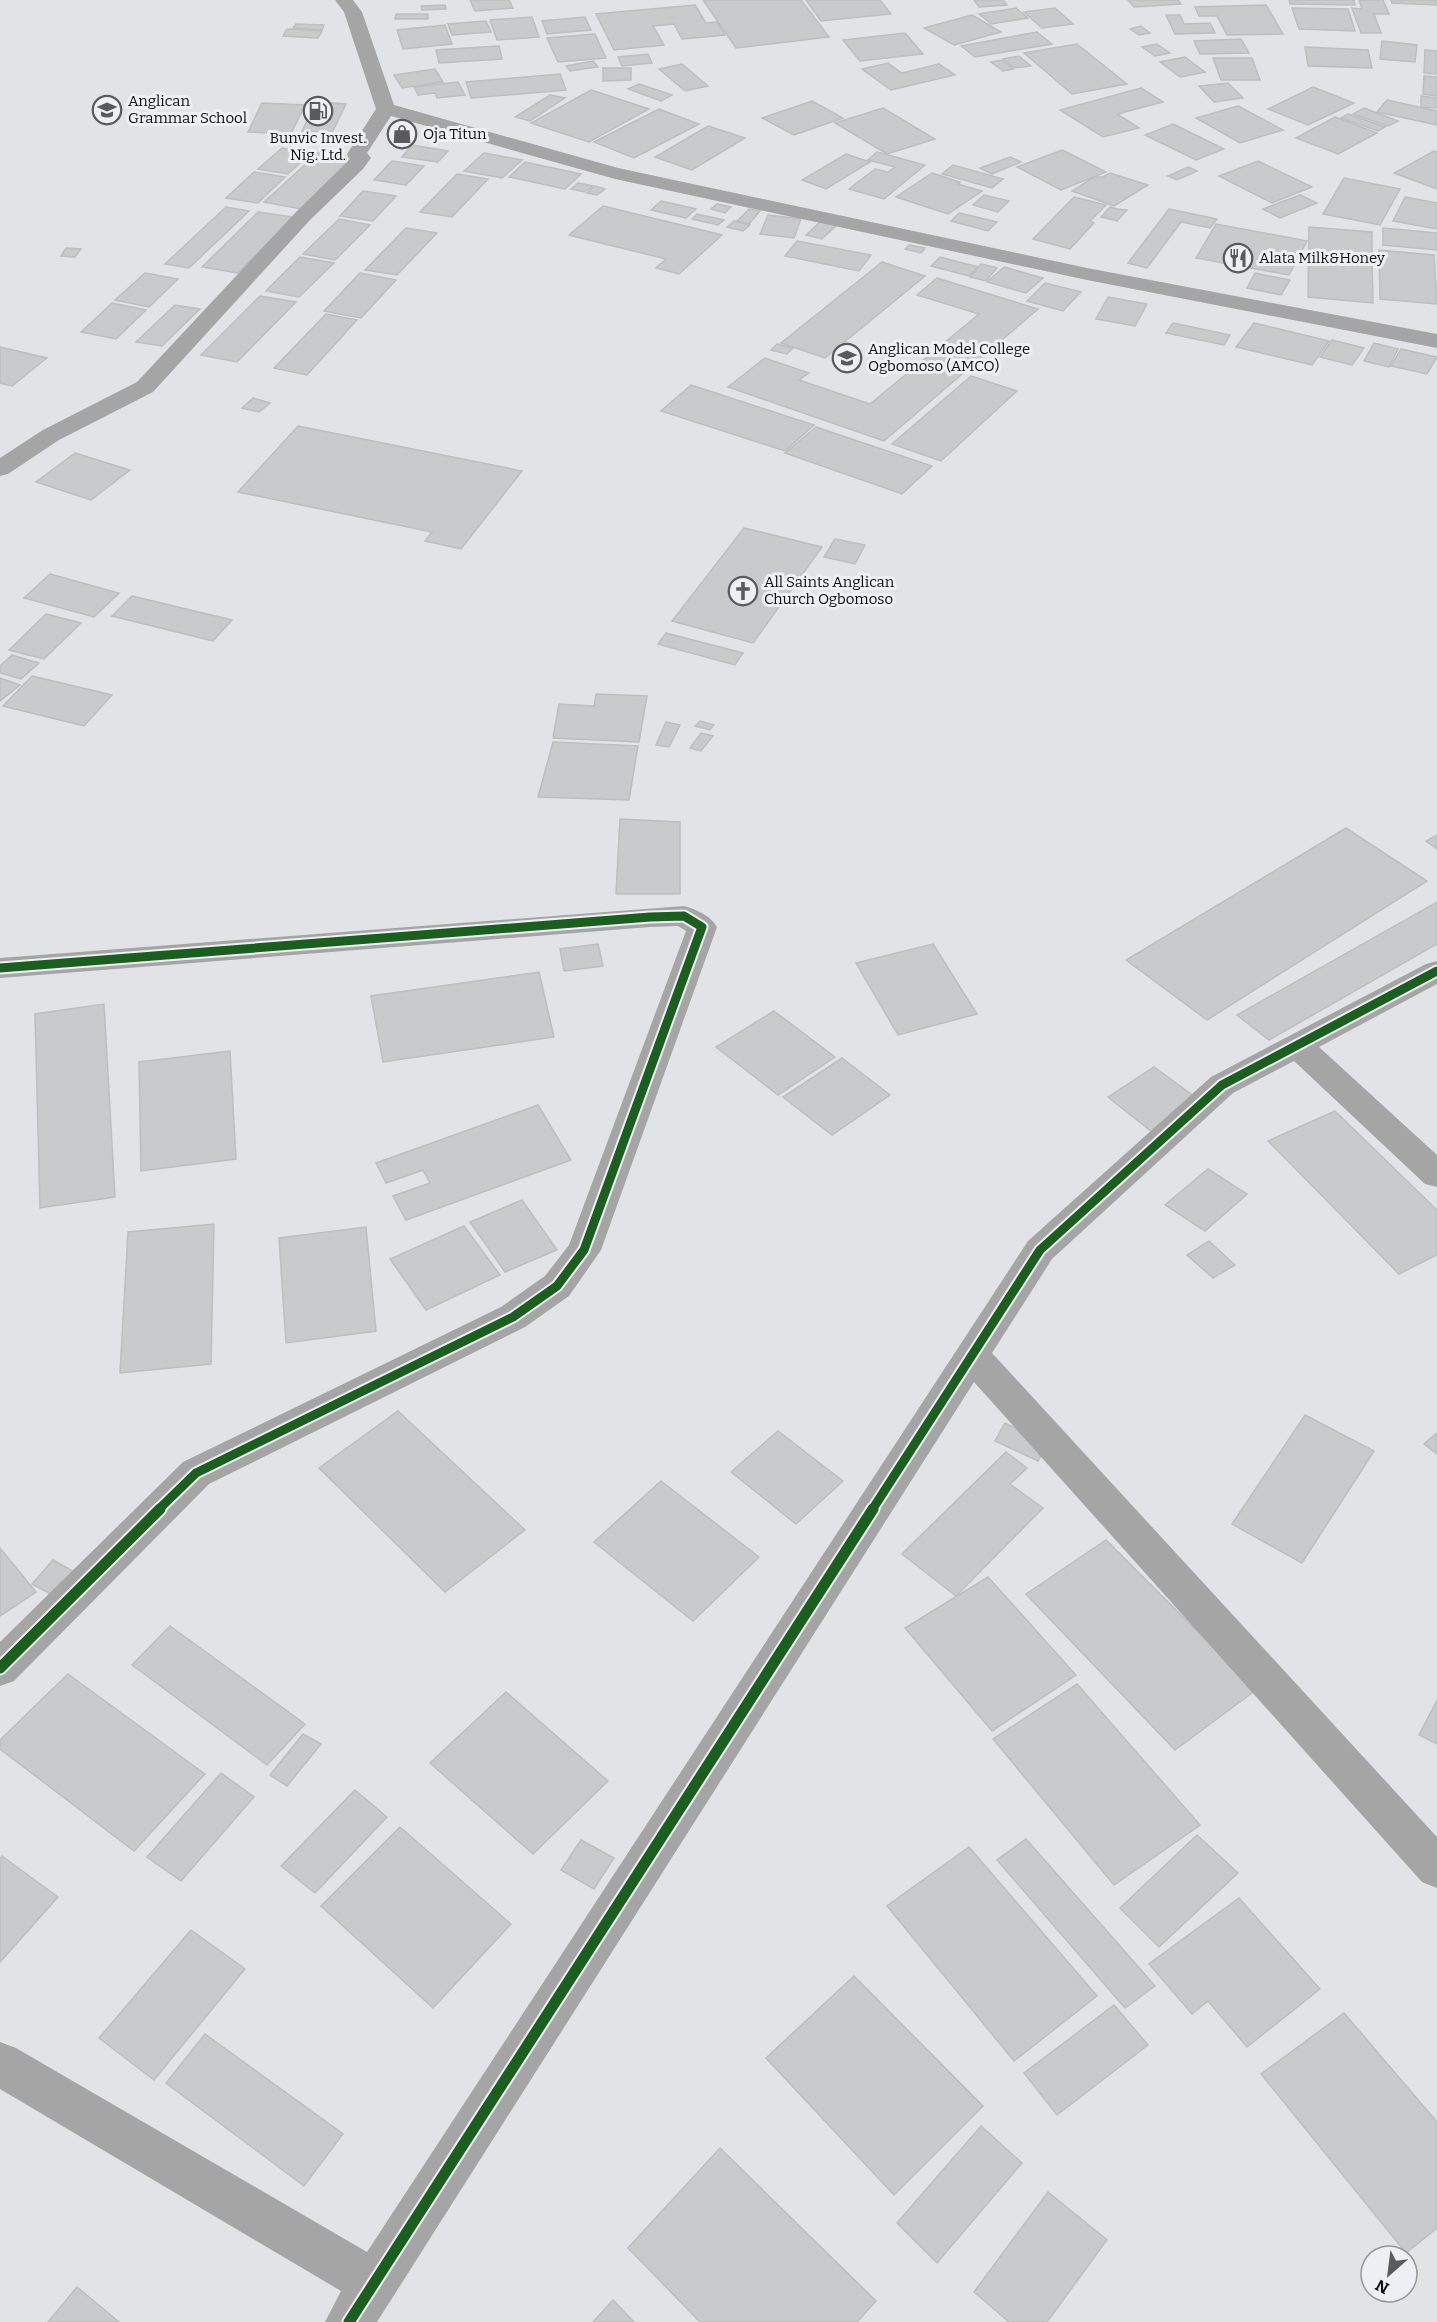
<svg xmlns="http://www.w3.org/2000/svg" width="1437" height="2322" font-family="Bitter,serif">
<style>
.building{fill:#c9cacc;stroke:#bebec0;stroke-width:1.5}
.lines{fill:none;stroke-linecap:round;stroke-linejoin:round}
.street{fill:#a5a5a6;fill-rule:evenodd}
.cycleway-far1-casing{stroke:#eeeff5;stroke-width:13}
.cycleway-casing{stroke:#eeeff5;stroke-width:15}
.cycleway-far1{stroke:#1b5e20;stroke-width:9}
.cycleway{stroke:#1b5e20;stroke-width:11}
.labels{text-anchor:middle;stroke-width:6;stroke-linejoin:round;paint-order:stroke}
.far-poi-label{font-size:15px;fill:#101012;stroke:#eeeff5;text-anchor:start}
</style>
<rect width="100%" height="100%" fill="#e2e3e7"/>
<g class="building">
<path d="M470,0h39l4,8 -38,3z"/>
<path d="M703,0h98l28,37 -93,11z"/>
<path d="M806,0h74l11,14 -70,7z"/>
<path d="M974,0h29l4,5 -28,2z"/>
<path d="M1128,0h50l3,4 -47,3z"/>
<path d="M1289,0h65l1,5 -65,-1z"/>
<path d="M1359,0h24l6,14h-15l7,19h-20l-9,-25 10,1z"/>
<path d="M1391,0h45l1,5 -45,-2z"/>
<path d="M445,5l1,4 -24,1 -1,-4z"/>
<path d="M695,5l11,18 11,-1 8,13 -43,4 -8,-15 -21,2 11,19 -50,5 -18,-36z"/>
<path d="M1266,5l17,29 -56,1 -10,-19h-18l-4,-9z"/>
<path d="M1016,8l12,10 -37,6 -12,-10z"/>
<path d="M1055,8l18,16 -31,4 -18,-16z"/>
<path d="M1292,8l56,1 7,22 -56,-2z"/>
<path d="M396,14h32v5h-33z"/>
<path d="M972,15l29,17 -47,13 -30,-17z"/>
<path d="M1166,15h14l4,9 26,-1 5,10 -40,1z"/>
<path d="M532,17l7,20 -42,3 -7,-20z"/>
<path d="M585,17l6,13 -44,4 -5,-13z"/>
<path d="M486,21l5,11 -39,3 -4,-11z"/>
<path d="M296,24l28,1 -2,5 -29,-2z"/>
<path d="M445,25l7,19 -49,5 -6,-19z"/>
<path d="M1141,26l9,7 -11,2 -9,-6z"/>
<path d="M287,29l35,2 -4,7 -35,-2z"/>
<path d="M1037,32l15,12 -77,13 -14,-11z"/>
<path d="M905,33l18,21 -63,7 -17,-21z"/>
<path d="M595,34l11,24 -48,4 -11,-24z"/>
<path d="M1241,39l8,14 -49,1 -6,-13z"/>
<path d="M1382,41l35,4 -2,17 -35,-3z"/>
<path d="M1077,44l50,40 -55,10 -48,-41z"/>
<path d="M1157,44l13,9 -15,3 -13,-9z"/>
<path d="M499,46l3,13 -63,4 -3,-13z"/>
<path d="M1305,47l63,3 4,18 -64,-2z"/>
<path d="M1425,50l12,1v23l-13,-1z"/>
<path d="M648,54l4,9 -30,3 -4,-9z"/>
<path d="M1019,56l12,10 -17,2 -11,-9z"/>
<path d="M1185,57l20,15 -25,5 -20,-15z"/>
<path d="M1213,58h39l8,22h-39z"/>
<path d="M1002,60l11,9 -10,2 -12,-9z"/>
<path d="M593,61l5,6 -28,4 -4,-5z"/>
<path d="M888,63l14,10 37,-9 16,11 -64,15 -29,-21z"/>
<path d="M682,64l26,22 -23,5 -26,-22z"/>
<path d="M603,68h28v12l-28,1z"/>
<path d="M435,69l8,13 -41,6 -8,-13z"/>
<path d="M560,74l6,16 -95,8 -5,-16z"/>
<path d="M1424,76l13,1v19l-14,-2z"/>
<path d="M458,82l7,13 -28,3 -2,-5 -17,2 -4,-8z"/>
<path d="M1228,83l15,15 -29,4 -15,-16z"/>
<path d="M639,84l33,11 -11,6 -33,-12z"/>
<path d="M1313,87l41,16 -46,22 -40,-16z"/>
<path d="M1141,88l22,14 -46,12 22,14 -36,9 -43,-27z"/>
<path d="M591,90l58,19 -60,33 -58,-19z"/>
<path d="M550,95l15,3 -35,23 -15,-4z"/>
<path d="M1421,96l16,2v10l-16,-1z"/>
<path d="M1387,100l50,11v14l-60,-13z"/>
<path d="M812,101l31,17 -49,17 -32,-17z"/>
<path d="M316,102l30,2 -14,29 -30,-2z"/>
<path d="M262,103l43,2 -14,29 -43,-2z"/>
<path d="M1238,106l45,24 -43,13 -44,-25z"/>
<path d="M883,108l52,31 -48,15 -52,-31z"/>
<path d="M1364,108l34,13 -10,5 -35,-12z"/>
<path d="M659,109l40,15 -65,34 -40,-16z"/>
<path d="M1348,114l37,13 -7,4 -37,-13z"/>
<path d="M1335,117l42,16 -39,21 -42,-16z"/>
<path d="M1173,124l51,25 -28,11 -51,-25z"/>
<path d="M708,126l37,12 -53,32 -37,-13z"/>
<path d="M412,145l36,6 -10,11 -36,-5z"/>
<path d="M282,148l29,5 -23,21 -30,-5z"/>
<path d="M1062,150l44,22 -45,18 -44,-23z"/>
<path d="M320,151l36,7 -55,51 -37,-7z"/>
<path d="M1434,151l3,1v37l-43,-16z"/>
<path d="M877,152l48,13 -41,34 -35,-10 26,-20 13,3 7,-5 -27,-7z"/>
<path d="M484,153l38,7 -20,18 -38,-7z"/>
<path d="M846,154l24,8 -44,27 -24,-9z"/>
<path d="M1010,157l11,5 -29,12 -12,-6z"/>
<path d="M392,161l32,5 -18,19 -32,-5z"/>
<path d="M1258,161l54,26 -40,16 -53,-27z"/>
<path d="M525,162l56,12 -16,15 -56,-12z"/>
<path d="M953,165l50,14 -11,9 -50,-14z"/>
<path d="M1188,167l9,4 -20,9 -9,-4z"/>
<path d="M254,172l31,5 -27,26 -32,-5z"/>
<path d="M932,173l28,9 -2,2 24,7 -34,23 -52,-17z"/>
<path d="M1110,173l38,12 -34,21 -42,-15 22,-14h9z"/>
<path d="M457,174l31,5 -36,38 -32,-5z"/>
<path d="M1344,178l56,11 -20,36 -57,-11z"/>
<path d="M578,183l15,3 -8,6 -14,-3z"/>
<path d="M595,186l10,3 -8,6 -10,-2z"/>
<path d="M363,191l33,5 -23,25 -33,-5z"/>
<path d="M984,195l25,6 -11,11 -25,-7z"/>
<path d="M1300,195l17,8 -37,15 -17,-9z"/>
<path d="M1074,197l32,8 -16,16 4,2 -24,26 -37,-10z"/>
<path d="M1405,197l32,6v26l-44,-8z"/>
<path d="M661,201l35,8 -10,9 -35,-8z"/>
<path d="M717,204l14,3 -6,6 -14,-4z"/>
<path d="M603,206l119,29 -43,39 -23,-6 10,-9 -97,-24z"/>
<path d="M226,207l23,4 -60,57 -24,-4z"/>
<path d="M1110,207l7,2 10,1 -10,11 -16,-4z"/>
<path d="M749,209l11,2 -11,13 -12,-3z"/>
<path d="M1169,209l48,10 -7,9 -29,-6 -34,46 -19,-5z"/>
<path d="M258,212l35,5 -55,56 -36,-6z"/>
<path d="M959,213l38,9 -9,9 -37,-10z"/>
<path d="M697,214l27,6 -6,5 -26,-6z"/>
<path d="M768,215l33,4 -7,19 -34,-4z"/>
<path d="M339,219l31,6 -35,35 -32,-6z"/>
<path d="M734,221l16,4 -7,6 -16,-4z"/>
<path d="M821,221l16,4 -15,14 -16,-4z"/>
<path d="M1216,224l91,17 -18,34 -93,-17z"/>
<path d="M1309,227l63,5v23l-24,-2v8l24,2 1,40 -65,-6z"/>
<path d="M406,228l31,5 -40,42 -32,-5z"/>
<path d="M1383,228l54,5v17l-54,-5z"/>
<path d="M797,241l74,14 -12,16 -74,-15z"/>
<path d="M909,245l16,3 -4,5 -16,-4z"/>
<path d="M66,248l15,1 -6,8 -14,-1z"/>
<path d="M1379,250l55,5 3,49 -57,-5z"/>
<path d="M300,257l34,6 -35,34 -33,-6z"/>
<path d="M940,257l38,10 -9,9 -38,-10z"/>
<path d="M882,262l43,14 -100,82 -44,-15z"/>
<path d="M981,264l16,4 -11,13 -16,-4z"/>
<path d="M1004,267l39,11 -17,15 -39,-11z"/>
<path d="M145,273l33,6 -29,28 -34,-7z"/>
<path d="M360,273l36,7 -35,38 -37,-7z"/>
<path d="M1255,273l35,7 -9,15 -34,-7z"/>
<path d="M937,278l101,31 -154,132 -156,-54 37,-29 44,15 -10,7 71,24 109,-90 -62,-19z"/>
<path d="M1045,283l36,9 -18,19 -36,-10z"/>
<path d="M260,296l36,6 -59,60 -36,-7z"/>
<path d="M1108,297l39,7 -12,22 -39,-7z"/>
<path d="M112,303l34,7 -30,29 -35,-7z"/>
<path d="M175,305l25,4 -38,37 -26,-4z"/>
<path d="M326,314l31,6 -50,55 -33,-7z"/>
<path d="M1173,323l57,12 -6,10 -58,-12z"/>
<path d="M1254,323l75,18 -17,24 -76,-18z"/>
<path d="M1332,340l32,8 -12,17 -32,-8z"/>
<path d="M1374,343l24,6 -9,18 -25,-6z"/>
<path d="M777,344l16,4 -6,6 -16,-4z"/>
<path d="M0,347l47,11 -35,28 -12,-3z"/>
<path d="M1401,349l36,8 -10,17 -36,-8z"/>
<path d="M971,376l46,15 -76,70 -49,-17z"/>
<path d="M691,385l123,40 -29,26 -124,-40z"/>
<path d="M253,398l17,5 -11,9 -17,-4z"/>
<path d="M298,426l224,45 -61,78 -36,-8 7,-9 -194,-40z"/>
<path d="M816,427l116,39 -30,28 -117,-41z"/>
<path d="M75,453l55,17 -39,30 -55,-18z"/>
<path d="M744,528l78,19 -69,96 -81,-22z"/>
<path d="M835,539l30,6 -10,19 -31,-7z"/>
<path d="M50,574l69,19 -25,24 -70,-19z"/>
<path d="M132,596l100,24 -19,21 -101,-25z"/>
<path d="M46,614l35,9 -37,36 -35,-9z"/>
<path d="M666,633l77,20 -8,12 -77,-21z"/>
<path d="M12,655l27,8 -18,16 -21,-6v-7z"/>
<path d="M32,676l80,19 -28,31 -81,-20z"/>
<path d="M0,678l20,7 -20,16z"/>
<path d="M596,694l51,2 -8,46 -86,-4 6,-34 35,2z"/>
<path d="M700,721l14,4 -4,5 -15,-4z"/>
<path d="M666,722l14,3 -11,22 -13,-2z"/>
<path d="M701,733l12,3 -12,15 -11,-3z"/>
<path d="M553,742l85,4 -9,54 -91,-3z"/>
<path d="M620,819l60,3v72h-64z"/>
<path d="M1346,828l81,53 -220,139 -81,-60z"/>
<path d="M1437,835v14l-11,-8z"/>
<path d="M1437,902v42l-168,96 -32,-25z"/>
<path d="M598,944l5,22 -39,5 -4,-22z"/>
<path d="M933,944l44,70 -79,21 -42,-72z"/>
<path d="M539,972l15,65 -171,25 -12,-66z"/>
<path d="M104,1004l11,193 -75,11 -5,-194z"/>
<path d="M774,1011l61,46 -57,38 -62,-48z"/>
<path d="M230,1051l6,108 -95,12 -2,-109z"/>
<path d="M842,1058l48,37 -58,40 -49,-38z"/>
<path d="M1154,1067l44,32 -47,32 -43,-34z"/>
<path d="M538,1105l33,55 -165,60 -13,-24 37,-13 -7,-13 -37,13 -10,-20z"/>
<path d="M1335,1111l102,99v45l-38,19 -131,-133z"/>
<path d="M1208,1169l39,25 -42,37 -40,-26z"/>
<path d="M522,1200l35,50 -52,22 -35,-50z"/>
<path d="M214,1224l-3,140 -91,9 8,-141z"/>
<path d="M464,1226l36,49 -74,35 -36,-51z"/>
<path d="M366,1227l10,104 -90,12 -7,-105z"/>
<path d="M1209,1241l26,24 -22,13 -26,-23z"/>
<path d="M398,1411l127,119 -80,62 -126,-124z"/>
<path d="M1305,1415l69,36 -72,112 -70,-39z"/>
<path d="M1005,1423l43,21 -10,17 -43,-20z"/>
<path d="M778,1431l65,50 -47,43 -65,-52z"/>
<path d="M1437,1433v21l-13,-10z"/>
<path d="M1006,1452l21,16 -17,16 33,24 -87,88 -54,-42z"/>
<path d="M661,1481l98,76 -66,64 -99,-79z"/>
<path d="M1106,1540l150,150 -81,60 -149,-156z"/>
<path d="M0,1548l36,44 -36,24z"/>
<path d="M53,1560l32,18 -21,23 -32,-17z"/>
<path d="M988,1577l88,98 -84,56 -87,-103z"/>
<path d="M170,1626l135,98 -38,41 -135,-100z"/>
<path d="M68,1674l137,100 -71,77 -134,-102v-9z"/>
<path d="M1077,1684l123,141 -86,60 -121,-146z"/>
<path d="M506,1692l102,89 -75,73 -103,-91z"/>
<path d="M1437,1700v44l-18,-9z"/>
<path d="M303,1734l18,10 -34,42 -17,-11z"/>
<path d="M221,1773l33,24 -73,84 -34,-24z"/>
<path d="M355,1790l32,27 -72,76 -34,-27z"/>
<path d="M400,1827l111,97 -78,84 -112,-102z"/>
<path d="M1197,1835l41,38 -79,74 -39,-39z"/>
<path d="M1026,1839l129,147 -30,22 -128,-148z"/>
<path d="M581,1840l33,18 -20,31 -33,-19z"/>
<path d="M969,1847l128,149 -83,65 -127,-155z"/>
<path d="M2,1856l56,41 -58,65v-103z"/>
<path d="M1239,1898l81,91 -73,58 -39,-46 -16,13 -43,-50z"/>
<path d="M191,1930l54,39 -91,111 -55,-42z"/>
<path d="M854,1976l129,130 -89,89 -128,-137z"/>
<path d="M1114,2005l34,40 -91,70 -33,-42z"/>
<path d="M1344,2013l93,109v106l-31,25 -145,-179z"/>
<path d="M205,2034l138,100 -39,52 -138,-103z"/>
<path d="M981,2126l41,37 -85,100 -40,-40z"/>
<path d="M720,2148l156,153 -19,21h-157l-72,-74z"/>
<path d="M1048,2192l59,48 -60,82h-38l-35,-30z"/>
<path d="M77,2287l42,35h-71z"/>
<path d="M613,2300l21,22h-41z"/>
</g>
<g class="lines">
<g class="street">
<path d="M335,0h18l9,12 32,93 224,63 469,100 350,66v14l-350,-68 -472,-101 -224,-63 -24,37 4,5 -8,11 -53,51 -157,172 -94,48 -51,34 -8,2v-18l43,-28 94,-48 159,-170 54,-53 -3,-5 29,-45 -32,-97z"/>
<path d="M684,906c13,4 26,9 33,21l-116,323 -32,46 -44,31 -316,157 -195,197 -14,5v-44l183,-180 318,-155 44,-31 24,-31 117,-314 -8,-5 -28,1 -650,51v-20z"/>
<path d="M1437,961v23l-118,63 118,108v32l-12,-3 -131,-123 -61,32 -181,166 -60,94 445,484v51l-15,-6 -448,-500 -597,940h-52l16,-31 -341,-202v-47l16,6 351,204 661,-1011 183,-164 215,-113z"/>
</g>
<g class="cycleway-far1-casing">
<g id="cycleway-far1">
<path d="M0,968l650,-51 34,-1 18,11 -118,323 -27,36 -44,31 -317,156 -38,37"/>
<path d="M872,1510l168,-260 182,-165 215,-114"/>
</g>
</g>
<g class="cycleway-casing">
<g id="cycleway">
<path d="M0,1668l160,-159"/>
<path d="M349,2322l524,-813"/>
</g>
</g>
<use href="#cycleway-far1" class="cycleway-far1"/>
<use href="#cycleway" class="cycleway"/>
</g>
<defs>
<g id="university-ring" transform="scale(1.5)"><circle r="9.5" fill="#eeeff5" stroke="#5a5a5d" stroke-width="1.5"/><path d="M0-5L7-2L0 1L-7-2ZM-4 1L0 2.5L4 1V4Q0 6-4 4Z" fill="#5a5a5d"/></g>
<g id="fuel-ring" transform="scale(1.5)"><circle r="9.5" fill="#eeeff5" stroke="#5a5a5d" stroke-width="1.5"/><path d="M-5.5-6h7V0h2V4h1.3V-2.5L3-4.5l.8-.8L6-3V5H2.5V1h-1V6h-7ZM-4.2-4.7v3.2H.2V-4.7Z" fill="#5a5a5d"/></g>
<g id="shop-ring" transform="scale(1.5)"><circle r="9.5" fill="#eeeff5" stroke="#5a5a5d" stroke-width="1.5"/><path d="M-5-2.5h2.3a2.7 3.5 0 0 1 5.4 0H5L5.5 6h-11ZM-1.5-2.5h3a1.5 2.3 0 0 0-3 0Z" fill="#5a5a5d"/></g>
<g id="restaurant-ring" transform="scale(1.5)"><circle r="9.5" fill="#eeeff5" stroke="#5a5a5d" stroke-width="1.5"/><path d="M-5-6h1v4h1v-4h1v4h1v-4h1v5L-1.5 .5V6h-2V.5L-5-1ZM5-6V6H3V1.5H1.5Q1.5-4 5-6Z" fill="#5a5a5d"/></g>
<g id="school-ring" transform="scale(1.5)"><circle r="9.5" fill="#eeeff5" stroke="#5a5a5d" stroke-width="1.5"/><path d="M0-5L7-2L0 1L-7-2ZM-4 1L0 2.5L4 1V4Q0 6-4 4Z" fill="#5a5a5d"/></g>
<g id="church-ring" transform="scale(1.5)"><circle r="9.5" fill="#eeeff5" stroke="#5a5a5d" stroke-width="1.5"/><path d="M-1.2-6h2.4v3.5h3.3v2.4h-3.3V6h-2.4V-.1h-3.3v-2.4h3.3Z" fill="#5a5a5d"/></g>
</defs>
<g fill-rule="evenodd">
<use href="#university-ring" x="107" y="110"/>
<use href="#fuel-ring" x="318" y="111"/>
<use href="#shop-ring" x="402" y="134"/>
<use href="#restaurant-ring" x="1238" y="258"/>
<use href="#school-ring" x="847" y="358"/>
<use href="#church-ring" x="743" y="591"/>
</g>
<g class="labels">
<g class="far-poi-label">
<text x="128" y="106">Anglican<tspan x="128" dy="17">Grammar School</tspan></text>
<text x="423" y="139">Oja Titun</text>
<text x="318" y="143" text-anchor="middle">Bunvic Invest.<tspan x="318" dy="17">Nig. Ltd.</tspan></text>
<text x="1259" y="263">Alata Milk&amp;Honey</text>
<text x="868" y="354">Anglican Model College<tspan x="868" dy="17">Ogbomoso (AMCO)</tspan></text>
<text x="764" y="587">All Saints Anglican<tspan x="764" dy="17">Church Ogbomoso</tspan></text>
</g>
</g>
<g transform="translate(1389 2274) rotate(208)"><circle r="28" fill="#eeeff5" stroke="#95969a" stroke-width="1.5"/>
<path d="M0-4.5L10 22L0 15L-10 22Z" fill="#5a5a5d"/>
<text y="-9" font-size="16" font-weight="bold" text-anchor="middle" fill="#101012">N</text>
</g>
</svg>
